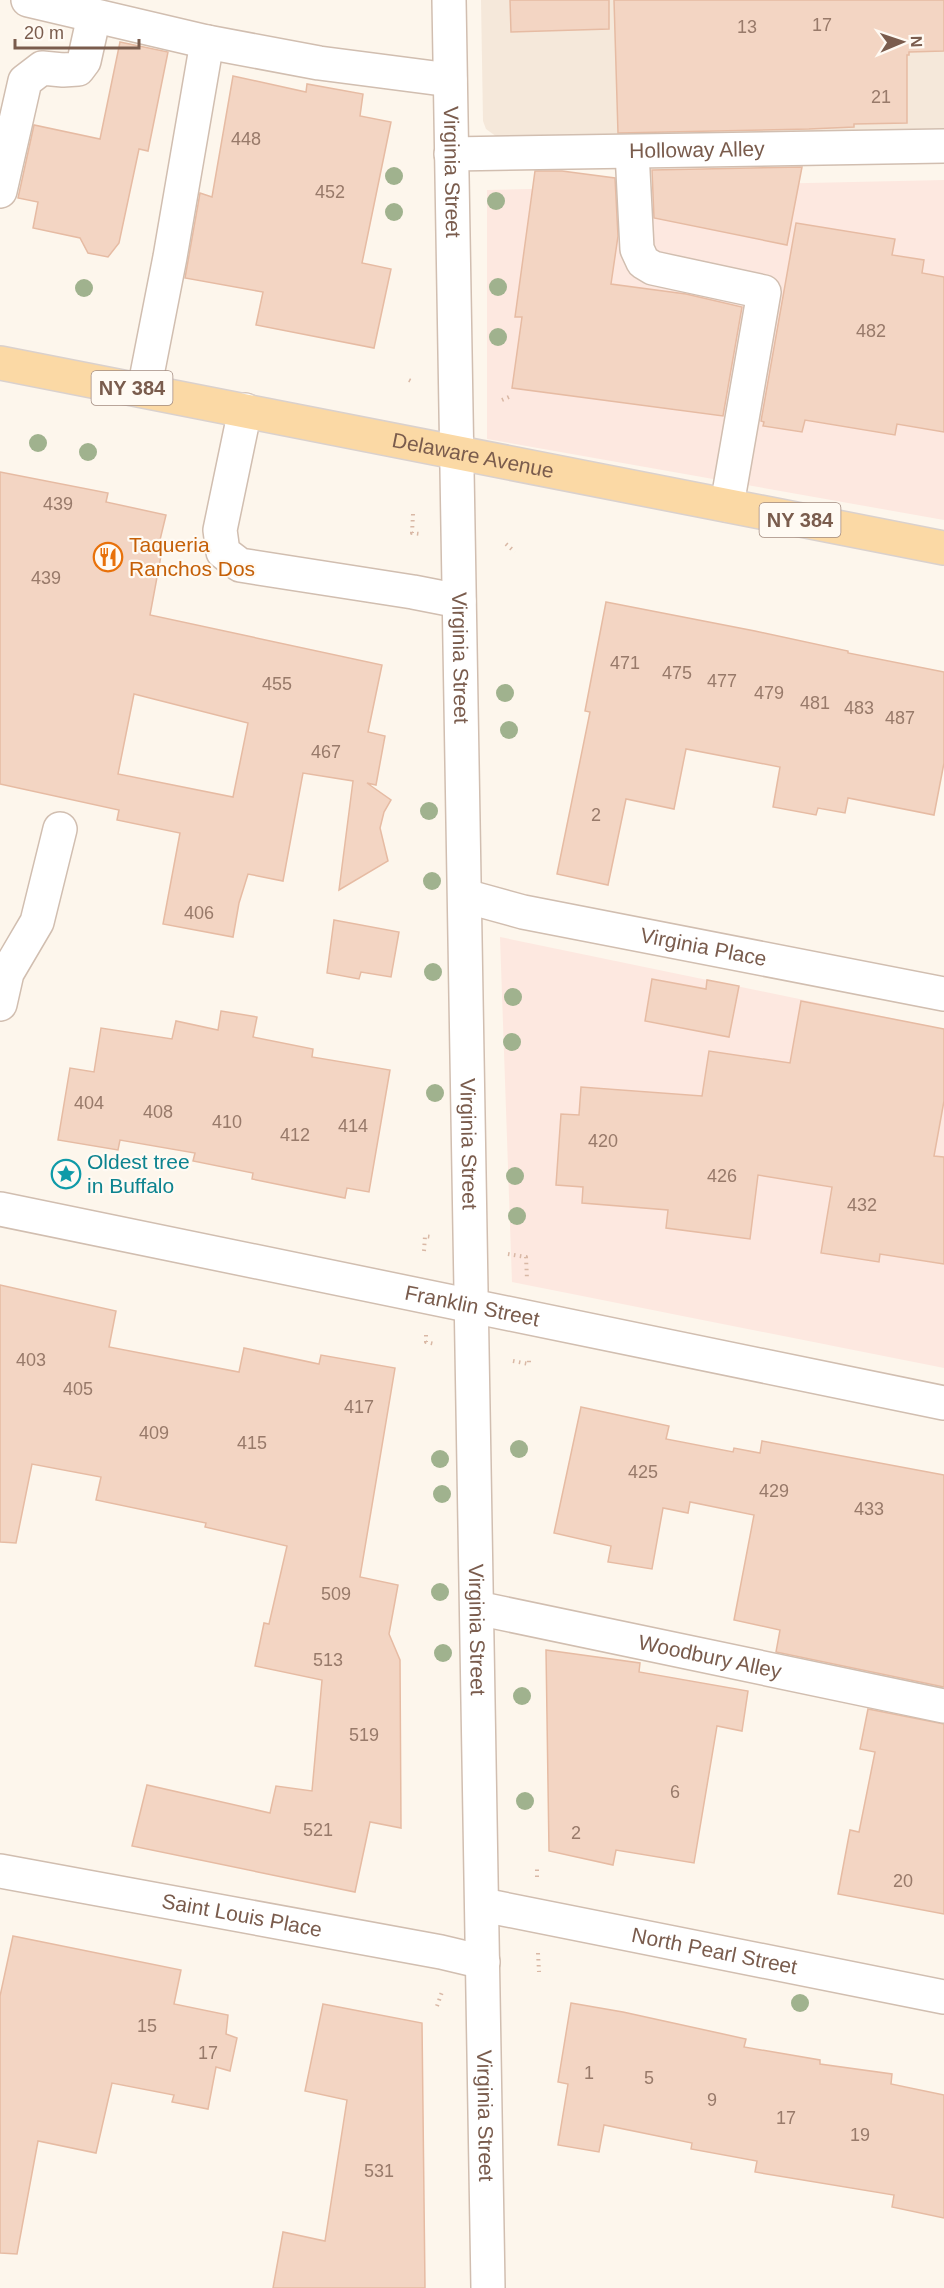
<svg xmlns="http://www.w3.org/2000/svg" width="944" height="2288" font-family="Helvetica,sans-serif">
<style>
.residential{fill:#f5e8da}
.commercial{fill:#fde8e0}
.building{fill:#f3d5c3;stroke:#e6bba3;stroke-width:1.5;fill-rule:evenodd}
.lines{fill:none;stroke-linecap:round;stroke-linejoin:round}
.minor-casing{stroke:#d1beb0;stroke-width:36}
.major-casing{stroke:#dad1cd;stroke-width:36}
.path{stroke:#d9b8a5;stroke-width:4;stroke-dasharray:1.5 4.5;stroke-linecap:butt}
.minor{stroke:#fff;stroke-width:33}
.major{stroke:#fbd9a5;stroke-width:33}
.tree{fill:#a0b28e}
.labels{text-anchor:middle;stroke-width:4.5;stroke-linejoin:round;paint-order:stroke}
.number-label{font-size:18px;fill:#987a6a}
.shield{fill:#fffaf3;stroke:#a28b7f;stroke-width:1.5}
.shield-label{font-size:20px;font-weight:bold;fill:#7a5c4d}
.street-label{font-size:21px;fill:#7a5c4d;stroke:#fffaf3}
.food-label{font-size:21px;fill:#c56008;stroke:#fffaf3;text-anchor:start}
.culture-label{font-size:21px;fill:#0d838f;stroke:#fffaf3;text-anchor:start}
</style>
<rect width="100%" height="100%" fill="#fdf6ec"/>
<path class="residential" d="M481,0h463v132l-447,5 -11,-8 -3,-8z"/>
<g class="commercial">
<path d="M944,180v340l-457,-81v-249z"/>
<path d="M500,937l444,92v339l-432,-86z"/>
</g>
<g class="building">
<path d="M510,0h99v29l-98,3z"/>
<path d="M614,0h330v51l-35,1v3h-2v68l-53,1v3l-45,2 -191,4z"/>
<path d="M120,42l48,10 -20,99 -9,-2 -20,94 -11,14 -20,-4 -8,-15 -47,-10 5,-26 -20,-4 16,-73 66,14z"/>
<path d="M233,76l73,16 1,-8 56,10 -3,22 31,6 -29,141 29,6 -17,79 -118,-23 7,-33 -78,-14 15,-85 12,4z"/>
<path d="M802,167l-15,78 -133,-27 -2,-48z"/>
<path d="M535,171h27l53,7 3,58 -7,48 75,10 56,13 -19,109 -211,-28 10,-71h-7z"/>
<path d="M796,223l99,16 -3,16 32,5 -2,13 22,4v155l-47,-8 -2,11 -90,-15 -3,12 -39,-6 1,-4 -3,-1z"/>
<path d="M0,472l108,21 -2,9 60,13 -7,29 4,1 -13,70 232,50 -14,67 17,4 -9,49 -9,-2 24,17 -7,12 -4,16 8,33 -49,29 14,-109 -50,-8 -20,108 -35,-7 -9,29 -6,34 -70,-13 17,-91 -63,-13 2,-10 -119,-26zM134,694l114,29 -15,74 -115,-23z"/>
<path d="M606,602l149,29 93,20v2l96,19v91l-10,52 -86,-17 -3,15 -27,-5 -2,7 -43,-8 7,-40 -94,-18 -12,60 -48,-10 -18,86 -51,-11 33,-162 -5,-1z"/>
<path d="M334,920l65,12 -8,45 -30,-5 -2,7 -32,-6z"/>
<path d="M652,979l54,10 1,-9 32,6 -10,51 -84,-16z"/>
<path d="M801,1001l143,28v72l-10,55 10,1v107l-64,-10 -1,8 -58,-9 11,-66 -74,-12 -8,64 -84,-11 2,-18 -86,-7 1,-16 -27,-2 5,-71 18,1 2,-28 121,9 7,-45 81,12z"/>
<path d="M221,1011l36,6 -4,20 60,12 -1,8 78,13 -21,122 -22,-4 -2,10 -93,-19 1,-6 -60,-12 2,-8 -75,-13 -2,10 -60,-10 12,-72 24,4 7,-44 71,11 4,-18 42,9z"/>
<path d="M0,1285l116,26 -7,36 130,25 5,-24 75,16 2,-9 74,13 -35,209 38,8 -9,49 11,26 1,168 -31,-6 -15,70 -223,-46 15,-61 123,28 6,-27 36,5 10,-111 -67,-14 9,-43 5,1 18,-78 -82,-19 1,-4 -110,-23 5,-23 -69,-13 -16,79 -16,-1z"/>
<path d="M581,1407l88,19 -3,13 67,13 1,-4 26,5 2,-12 182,34v212l-168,-35 4,-22 -46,-10 20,-105 -64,-13 -2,11 -25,-5 -11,61 -44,-7 3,-16 -57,-13z"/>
<path d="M546,1650l94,13 -1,9 109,19 -6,40 -25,-5 -23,137 -78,-13 -3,15 -64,-14z"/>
<path d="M868,1709l76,15v190l-106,-20 12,-64 9,2 16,-80 -15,-3z"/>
<path d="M13,1936l168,34 -7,34 54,11 -2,19 11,4 -7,33 -14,-4 -8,42 -36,-7 2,-7 -62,-12 -16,70 -58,-12 -21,113 -17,-1v-257z"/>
<path d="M571,2003l52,9 123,27 -2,8 76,13v4l72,10 -1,10 53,11v123l-52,-11 2,-12 -139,-23 2,-11 -66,-12 1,-6 -88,-18 -5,27 -41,-7 10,-61 -10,-2z"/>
<path d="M323,2004l99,19 3,265h-152l10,-56 42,9 22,-141 -42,-9z"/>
</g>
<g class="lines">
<g class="minor-casing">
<g id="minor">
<path d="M28,0l179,42 112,21 131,17"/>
<path id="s1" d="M449,0l39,2288"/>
<path d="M632,152l5,97 6,13 10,6 111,24 -37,213"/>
<path id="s2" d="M451,154l493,-8"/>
<path d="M0,191l25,-110 17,-13 21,2 15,-1 6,-8 10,-45"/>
<path d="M144,390l26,-133 37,-215"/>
<path d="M245,410l-25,120 3,22 17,13 173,27 46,9"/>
<path id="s3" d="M465,896l58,16 421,82"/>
<path d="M0,1004l7,-31 30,-51 23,-93"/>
<path id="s4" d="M0,1209l944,194"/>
<path id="s5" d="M477,1608l467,98"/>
<path id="s6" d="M0,1871l441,81 42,10"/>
<path id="s7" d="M483,1905l461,92"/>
</g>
</g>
<g class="major-casing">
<g id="major">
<path id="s8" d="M0,363l944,185"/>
</g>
</g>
<g class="path">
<path d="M409,380l4,2"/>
<path d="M502,400l9,-4"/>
<path d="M413,514l-1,19 8,1"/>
<path d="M506,544l9,8"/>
<path d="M424,1251l1,-15 7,1"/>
<path d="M508,1254l18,3 1,22"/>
<path d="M426,1335v7l9,2"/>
<path d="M513,1361l16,3v-7"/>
<path d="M537,1877v-11"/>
<path d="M538,1953l1,19"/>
<path d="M437,2006l5,-14"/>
</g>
<use href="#minor" class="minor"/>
<use href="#major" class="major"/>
</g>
<g class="tree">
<circle cx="394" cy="176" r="9"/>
<circle cx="496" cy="201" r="9"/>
<circle cx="394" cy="212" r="9"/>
<circle cx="498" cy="287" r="9"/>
<circle cx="84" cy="288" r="9"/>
<circle cx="498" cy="337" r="9"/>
<circle cx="38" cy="443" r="9"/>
<circle cx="88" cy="452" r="9"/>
<circle cx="505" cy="693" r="9"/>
<circle cx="509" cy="730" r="9"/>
<circle cx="429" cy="811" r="9"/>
<circle cx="432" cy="881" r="9"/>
<circle cx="433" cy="972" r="9"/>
<circle cx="513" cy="997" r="9"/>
<circle cx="512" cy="1042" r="9"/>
<circle cx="435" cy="1093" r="9"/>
<circle cx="72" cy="1174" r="9"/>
<circle cx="515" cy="1176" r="9"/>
<circle cx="517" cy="1216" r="9"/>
<circle cx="519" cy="1449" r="9"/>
<circle cx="440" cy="1459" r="9"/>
<circle cx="442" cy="1494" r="9"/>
<circle cx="440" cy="1592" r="9"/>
<circle cx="443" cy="1653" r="9"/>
<circle cx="522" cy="1696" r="9"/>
<circle cx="525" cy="1801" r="9"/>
<circle cx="800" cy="2003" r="9"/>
</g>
<defs>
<g id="restaurant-ring" transform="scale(1.5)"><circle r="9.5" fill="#fffaf3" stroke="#e8710a" stroke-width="1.5"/><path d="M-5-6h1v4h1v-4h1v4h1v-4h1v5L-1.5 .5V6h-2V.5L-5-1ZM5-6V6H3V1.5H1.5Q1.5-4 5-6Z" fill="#e8710a"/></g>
<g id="sight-ring" transform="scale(1.5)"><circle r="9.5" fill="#fffaf3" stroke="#0f9aa8" stroke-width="1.5"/><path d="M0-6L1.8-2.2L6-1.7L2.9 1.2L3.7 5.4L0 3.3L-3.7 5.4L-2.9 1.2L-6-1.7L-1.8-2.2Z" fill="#0f9aa8"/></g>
</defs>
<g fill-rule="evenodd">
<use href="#restaurant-ring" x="108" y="557"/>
<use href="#sight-ring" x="66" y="1174"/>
</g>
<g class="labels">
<g class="number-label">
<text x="822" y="31">17</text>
<text x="747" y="33">13</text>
<text x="881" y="103">21</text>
<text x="246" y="145">448</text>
<text x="330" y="198">452</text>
<text x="871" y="337">482</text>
<text x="58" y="510">439</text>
<text x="46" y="584">439</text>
<text x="625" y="669">471</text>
<text x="677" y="679">475</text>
<text x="722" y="687">477</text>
<text x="277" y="690">455</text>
<text x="769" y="699">479</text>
<text x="815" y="709">481</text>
<text x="859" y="714">483</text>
<text x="900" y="724">487</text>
<text x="326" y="758">467</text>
<text x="596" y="821">2</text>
<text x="199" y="919">406</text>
<text x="89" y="1109">404</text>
<text x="158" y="1118">408</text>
<text x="227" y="1128">410</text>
<text x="353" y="1132">414</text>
<text x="295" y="1141">412</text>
<text x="603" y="1147">420</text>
<text x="722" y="1182">426</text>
<text x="862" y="1211">432</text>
<text x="31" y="1366">403</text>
<text x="78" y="1395">405</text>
<text x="359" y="1413">417</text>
<text x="154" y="1439">409</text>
<text x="252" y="1449">415</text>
<text x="643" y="1478">425</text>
<text x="774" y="1497">429</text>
<text x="869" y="1515">433</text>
<text x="336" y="1600">509</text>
<text x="328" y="1666">513</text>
<text x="364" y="1741">519</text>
<text x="675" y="1798">6</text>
<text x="318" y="1836">521</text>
<text x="576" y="1839">2</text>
<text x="903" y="1887">20</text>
<text x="147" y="2032">15</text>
<text x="208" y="2059">17</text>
<text x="589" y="2079">1</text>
<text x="649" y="2084">5</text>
<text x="712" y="2106">9</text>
<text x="786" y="2124">17</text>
<text x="860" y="2141">19</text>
<text x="379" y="2177">531</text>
</g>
<g class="shield">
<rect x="91.5" y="371" width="81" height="34" rx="4.5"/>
<rect x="759.5" y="503" width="81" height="34" rx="4.5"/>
</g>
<g class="shield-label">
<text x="132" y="395">NY 384</text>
<text x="800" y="527">NY 384</text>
</g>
<g class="street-label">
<text dy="7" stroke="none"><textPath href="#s2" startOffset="246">Holloway Alley</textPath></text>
<text dy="7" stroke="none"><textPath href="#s1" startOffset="172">Virginia Street</textPath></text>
<text dy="7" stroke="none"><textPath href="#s8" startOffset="482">Delaware Avenue</textPath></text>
<text dy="7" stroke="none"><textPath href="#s1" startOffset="658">Virginia Street</textPath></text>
<text dy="7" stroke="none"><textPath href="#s3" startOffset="244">Virginia Place</textPath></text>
<text dy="7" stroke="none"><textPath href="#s1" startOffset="1144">Virginia Street</textPath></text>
<text dy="7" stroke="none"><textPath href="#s4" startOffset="482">Franklin Street</textPath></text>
<text dy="7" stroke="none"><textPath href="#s1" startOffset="1630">Virginia Street</textPath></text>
<text dy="7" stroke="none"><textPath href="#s5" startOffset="238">Woodbury Alley</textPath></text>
<text dy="7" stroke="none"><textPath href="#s6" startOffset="246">Saint Louis Place</textPath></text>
<text dy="7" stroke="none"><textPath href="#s7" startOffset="236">North Pearl Street</textPath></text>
<text dy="7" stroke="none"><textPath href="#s1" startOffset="2116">Virginia Street</textPath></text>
</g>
<g class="food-label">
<text x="129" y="552">Taqueria<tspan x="129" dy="24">Ranchos Dos</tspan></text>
</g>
<g class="culture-label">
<text x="87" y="1169">Oldest tree<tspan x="87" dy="24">in Buffalo</tspan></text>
</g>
</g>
<g transform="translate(902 42) rotate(88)" stroke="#fffaf3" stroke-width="4.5" paint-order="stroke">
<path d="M0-4.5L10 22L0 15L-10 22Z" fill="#7a5c4d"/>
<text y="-9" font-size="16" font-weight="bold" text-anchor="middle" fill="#7a5c4d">N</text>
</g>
<path d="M15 39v9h124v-9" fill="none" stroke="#7a5c4d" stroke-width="3"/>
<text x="24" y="39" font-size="18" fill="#7a5c4d" stroke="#fffaf3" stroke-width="4.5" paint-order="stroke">20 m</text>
</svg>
